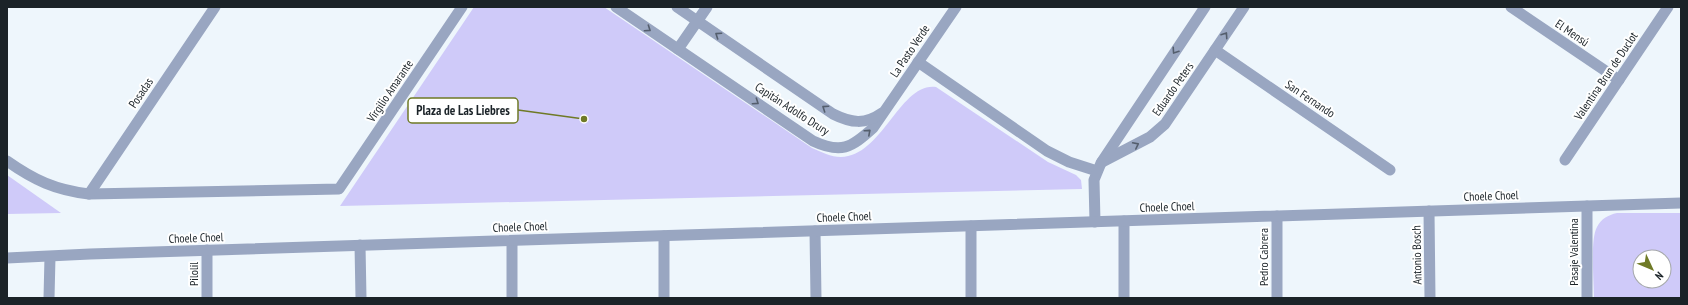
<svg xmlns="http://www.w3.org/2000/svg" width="1688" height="305" font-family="'PT Sans Narrow',sans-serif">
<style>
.green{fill:#cfcaf9;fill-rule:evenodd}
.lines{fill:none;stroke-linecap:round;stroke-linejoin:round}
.minor{stroke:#99a6c1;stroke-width:11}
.tertiary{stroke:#99a6c1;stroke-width:11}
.oneway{stroke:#545e6d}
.labels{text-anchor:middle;stroke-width:4;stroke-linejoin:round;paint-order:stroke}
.street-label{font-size:12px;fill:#1b2328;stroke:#fff}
.leader{fill:none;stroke:#6f7a26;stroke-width:1.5}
.callout-dot{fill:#6f7a26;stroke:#fff;stroke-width:1.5}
.callout{fill:#fff;stroke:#6f7a26;stroke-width:1.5}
.callout-label{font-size:13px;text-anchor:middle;font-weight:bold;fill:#1b2328}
</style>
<rect width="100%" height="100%" fill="#eef6fc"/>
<g class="green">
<path d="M474,7h130l208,141c9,4 19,9 29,9 42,-1 59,-75 95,-70l112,75 28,13 5,5 1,9 -742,17z"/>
<path d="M7,175l54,38 -54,1z"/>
<path d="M1617,213h64v85h-87c0,-16 -4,-59 3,-71 4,-8 11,-12 20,-14zM1640,257h24v24h-24z"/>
</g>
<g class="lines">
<g class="minor">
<path d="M616,7l197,134c28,13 38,7 60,-13l83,-121"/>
<path d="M677,7l156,107c18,9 32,11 49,-1"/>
<path d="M1511,7l108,73"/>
<path d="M678,49l29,-42"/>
<path d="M1215,50l175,120"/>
<path d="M918,62l129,89 22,11 28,9"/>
<path d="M1565,160l103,-153"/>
<path d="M7,161c27,19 48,29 82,33l250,-5 123,-182"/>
<path d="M1102,162l48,-25 15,-13 79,-117"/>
<path d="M89,194l126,-187"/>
<path d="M1587,206v92"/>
<path d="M1429,211l1,87"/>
<path d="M1277,216v82"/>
<path d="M1124,221v77"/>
<path d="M1095,222l-1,-42 7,-17 104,-156"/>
<path d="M815,231l1,67"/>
<path d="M512,241v57"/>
<path d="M360,245l1,53"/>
<path d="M207,250v48"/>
<path d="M49,298l1,-41"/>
<path d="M971,298v-72"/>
</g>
<g class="tertiary">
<path d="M664,236v62"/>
<path d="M7,258l83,-4 1591,-51"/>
</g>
</g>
<defs><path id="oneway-chevron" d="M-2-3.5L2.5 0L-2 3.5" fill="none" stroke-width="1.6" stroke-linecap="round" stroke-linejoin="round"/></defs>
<g class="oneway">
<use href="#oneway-chevron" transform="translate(648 29) rotate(34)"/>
<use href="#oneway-chevron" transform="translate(718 35) rotate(-146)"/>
<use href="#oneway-chevron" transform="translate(1225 35) rotate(-56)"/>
<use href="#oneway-chevron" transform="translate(1175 51) rotate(124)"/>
<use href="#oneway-chevron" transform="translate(756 102) rotate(34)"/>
<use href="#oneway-chevron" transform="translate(825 108) rotate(-146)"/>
<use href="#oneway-chevron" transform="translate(868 132) rotate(-42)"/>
<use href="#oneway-chevron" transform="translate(1136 145) rotate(-27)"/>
</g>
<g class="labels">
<g class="street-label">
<text transform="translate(1572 33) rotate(34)" y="4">El Mensú</text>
<text transform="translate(910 51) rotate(-56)" y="4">La Pasto Verde</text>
<text transform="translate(1606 76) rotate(-56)" y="4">Valentina Brun de Duclot</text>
<text transform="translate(1173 89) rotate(-55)" y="4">Eduardo Peters</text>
<text transform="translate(390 91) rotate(-56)" y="4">Virgilio Amarante</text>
<text transform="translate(141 93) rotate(-56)" y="4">Posadas</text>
<text transform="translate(1310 99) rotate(34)" y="4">San Fernando</text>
<text transform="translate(792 109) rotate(33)" y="4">Capitán Adolfo Drury</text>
<text transform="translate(1491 196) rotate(-2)" y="4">Choele Choel</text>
<text transform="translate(1167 207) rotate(-2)" y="4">Choele Choel</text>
<text transform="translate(844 217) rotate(-2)" y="4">Choele Choel</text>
<text transform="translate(520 227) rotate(-2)" y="4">Choele Choel</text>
<text transform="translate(196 238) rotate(-2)" y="4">Choele Choel</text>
<text transform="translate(1574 252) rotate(-90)" y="4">Pasaje Valentina</text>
<text transform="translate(1417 255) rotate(-91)" y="4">Antonio Bosch</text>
<text transform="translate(1264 257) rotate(-90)" y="4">Pedro Cabrera</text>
<text transform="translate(194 274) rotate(-90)" y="4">Pilolil</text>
</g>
</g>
<path class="leader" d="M584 119L518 110"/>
<circle class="callout-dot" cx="584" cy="119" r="4"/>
<rect class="callout" x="408" y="98" width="110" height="25" rx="4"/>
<g class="callout-label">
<text x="463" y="115">Plaza de Las Liebres</text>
</g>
<rect width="1688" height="305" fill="none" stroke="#1b2328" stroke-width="16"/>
<g transform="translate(1652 269) rotate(134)"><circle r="19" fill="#ffffff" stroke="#a4a7a9"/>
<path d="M0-3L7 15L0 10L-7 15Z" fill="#6f7a26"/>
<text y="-6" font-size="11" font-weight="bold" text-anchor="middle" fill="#1b2328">N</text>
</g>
</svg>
